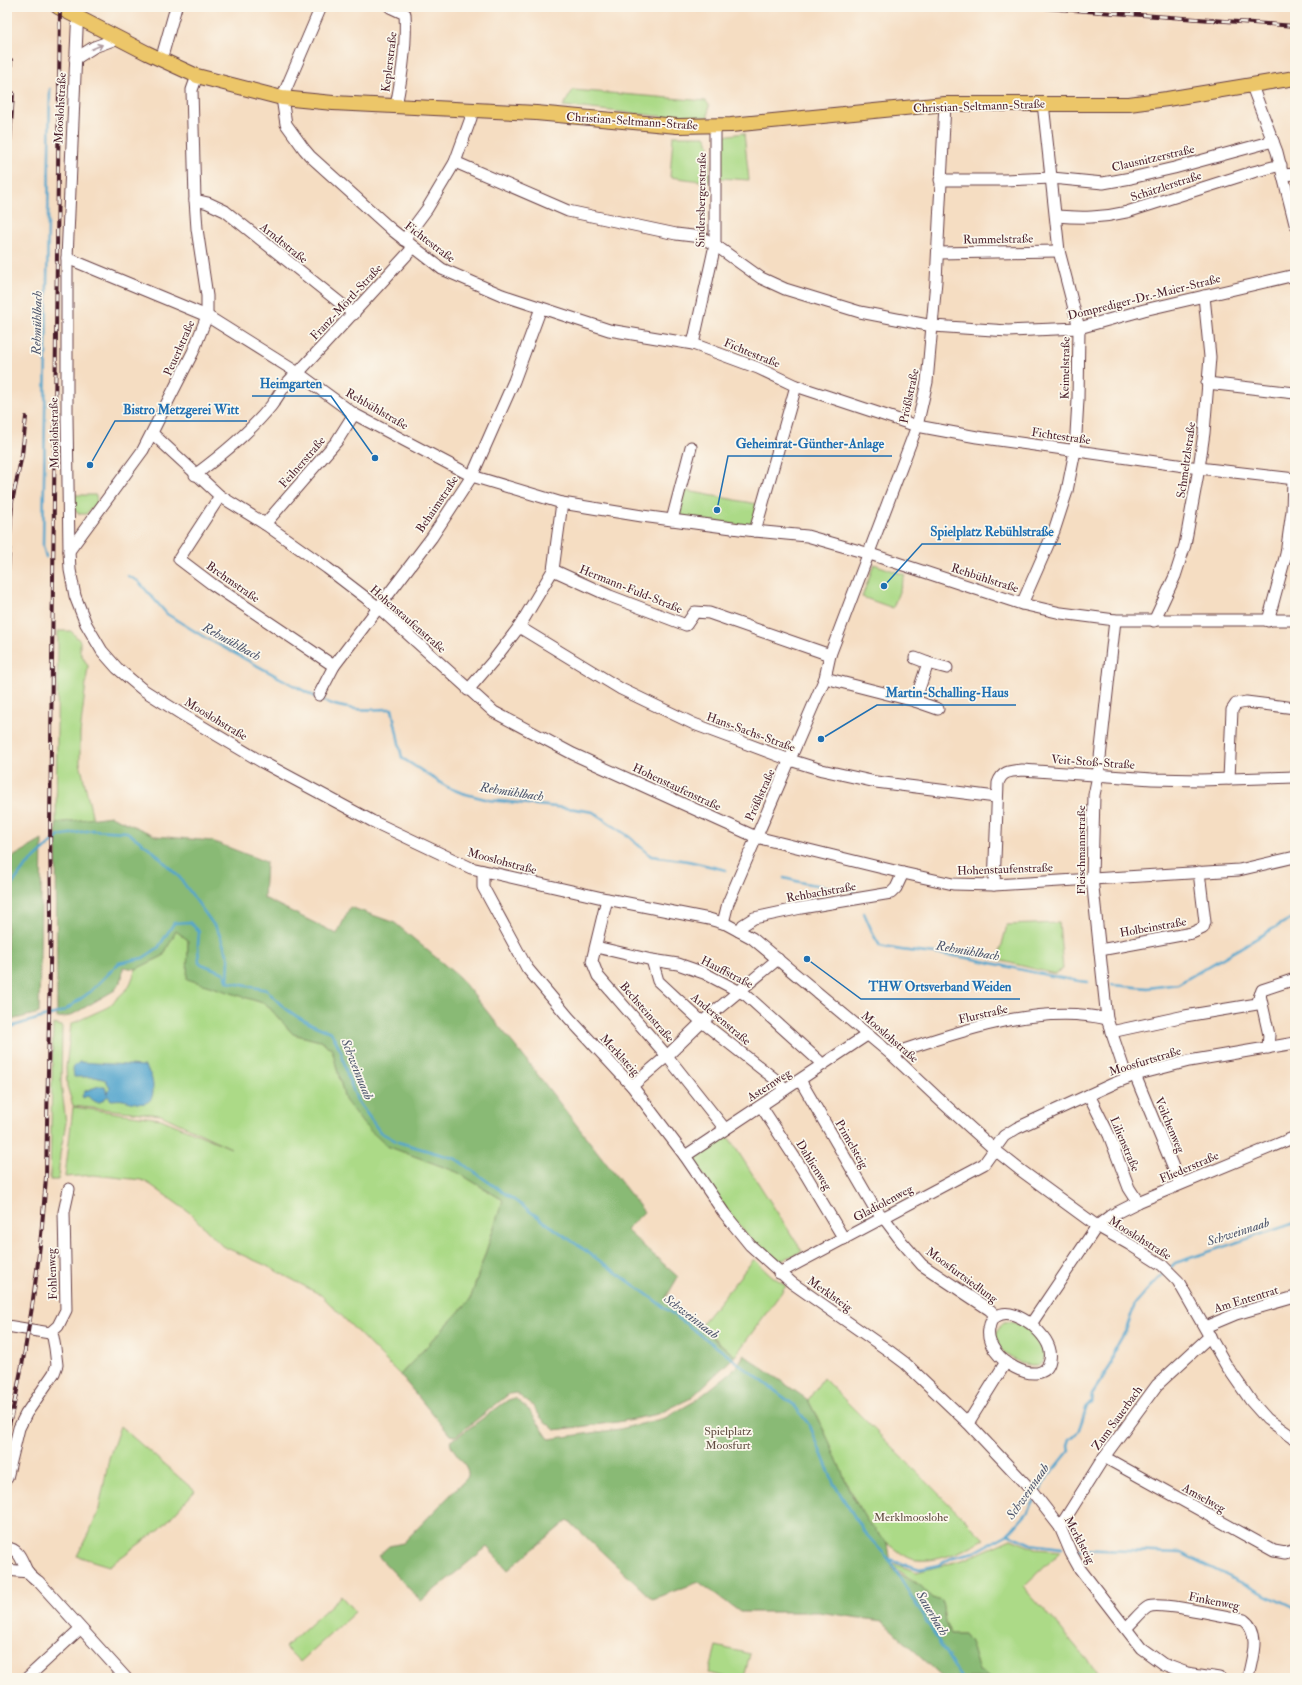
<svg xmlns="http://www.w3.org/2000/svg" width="1302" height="1685" font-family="'IM FELL Double Pica',serif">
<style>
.green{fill:#acda87;stroke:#7b7c59}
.forest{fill:#89ba74;stroke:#6a6c50}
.water{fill:#52a5cd;stroke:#4e627c}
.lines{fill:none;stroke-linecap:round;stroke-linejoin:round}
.stream{stroke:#52a5cd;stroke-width:2.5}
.minor-casing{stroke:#643c42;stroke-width:13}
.major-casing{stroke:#643c42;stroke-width:16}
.minor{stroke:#fff;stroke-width:11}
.major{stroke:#ecc669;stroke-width:14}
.rail-casing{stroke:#4a1f2b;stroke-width:4}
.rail{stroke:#fbf7ec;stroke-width:2.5;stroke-dasharray:8;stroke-linecap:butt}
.oneway{stroke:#ae9aa0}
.labels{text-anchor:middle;stroke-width:3.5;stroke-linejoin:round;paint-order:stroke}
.street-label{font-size:12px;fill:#4a1f2b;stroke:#fbf7ec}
.park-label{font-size:12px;fill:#624e42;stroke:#fbf7ec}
.water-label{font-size:13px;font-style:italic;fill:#4d556c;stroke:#fbf7ec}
.leader{fill:none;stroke:#1f6fb2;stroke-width:1.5}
.callout-dot{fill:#1f6fb2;stroke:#fbf7ec;stroke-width:1.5}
.callout-label{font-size:13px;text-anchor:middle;font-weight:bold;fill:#1f6fb2;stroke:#fbf7ec;stroke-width:3.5;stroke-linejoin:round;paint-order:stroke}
</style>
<rect width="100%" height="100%" fill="#fbf7ec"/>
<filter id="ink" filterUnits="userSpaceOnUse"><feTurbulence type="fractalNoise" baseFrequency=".025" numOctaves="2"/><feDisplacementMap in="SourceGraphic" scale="8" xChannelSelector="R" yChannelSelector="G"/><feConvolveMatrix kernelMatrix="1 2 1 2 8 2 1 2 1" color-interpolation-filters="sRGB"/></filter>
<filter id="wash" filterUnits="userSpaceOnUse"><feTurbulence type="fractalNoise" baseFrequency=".012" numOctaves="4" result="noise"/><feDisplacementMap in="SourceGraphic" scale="16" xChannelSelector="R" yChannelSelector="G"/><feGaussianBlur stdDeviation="0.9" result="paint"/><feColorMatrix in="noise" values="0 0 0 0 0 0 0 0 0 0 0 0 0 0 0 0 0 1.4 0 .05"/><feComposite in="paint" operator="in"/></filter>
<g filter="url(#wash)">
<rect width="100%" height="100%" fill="#f5ddc2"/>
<g class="green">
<path d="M573,90l133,11 3,4 -1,12h-40l-105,-11z"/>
<path d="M744,133l5,47 -29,-2v-40l3,-2z"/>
<path d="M673,136h32c8,9 4,34 4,46l-39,-5z"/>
<path d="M682,490l75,14 -5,23 -76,-11z"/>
<path d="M73,495h23l1,7 -11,12h-7l-5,-5z"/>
<path d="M874,564l31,11 -12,33 -31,-11z"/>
<path d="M58,631h13l9,10v11l8,14 -8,68v29l13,56 -37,4z"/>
<path d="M1059,923l4,46 -8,5 -57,-14 9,-35z"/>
<path d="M176,931l12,9v39l78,25 27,30 27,7 12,8 13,51 42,46 70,26 46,28 -33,100 -70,75 -79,-80 -56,-30 -43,-19 -32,-33 -39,-28 -9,-5 -49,-5 -28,2 8,-70 88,12 70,29 -70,-33 -88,-9 -6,-20 -1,-18 5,-44 37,-17 21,-20 7,-18 27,-13z"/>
<path d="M53,1024l9,2 -1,57 5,40 -6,31 -2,26h-8z"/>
<path d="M726,1133l76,118 -23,11c-32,-16 -68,-75 -87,-105z"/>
<path d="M754,1259l17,16 15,11 -51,70 -35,-30z"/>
<path d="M1004,1322c21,-2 49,19 37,42 -22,7 -62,-22 -37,-42z"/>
<path d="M823,1378l161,161c-19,11 -43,23 -66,21 -7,0 -15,-5 -21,-10 -37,-24 -50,-68 -67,-106 -6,-15 -14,-29 -22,-44z"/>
<path d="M120,1426l75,65 -34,37 -52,38 -32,-10 21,-42 11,-56z"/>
<path d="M1011,1539l25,10 25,2 -37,36 34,38 44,53h-114l-3,-4 -6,-3 -9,-29 -6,-8h-13l-6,-11 -3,-22 -10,-3 -11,-12 -27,-19 -2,-4 25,9 49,-13z"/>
<path d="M341,1596l14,16 -55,50 -15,-15z"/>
<path d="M716,1646l34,8 -6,24h-14l-21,-5z"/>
</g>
<g class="forest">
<path d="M111,816l45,20 56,5 54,21 -2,36 73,36 13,-27 45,16 64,54 61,75 124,160 -18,18 52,47 -13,22 70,57 -44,42 -33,16 -40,8 -63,8 -13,-11 -9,-13 -17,-13 -7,1 -53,42 -6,-1 -50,-60 70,-75 33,-100 -46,-28 -70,-26 -23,-21 -19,-25 -13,-51 -12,-8 -27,-7 -27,-30 -79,-25 1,-39 -12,-9 -13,25 -27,13 -13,-2 -1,12 -7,11 -45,26 -13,2 -1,-195z"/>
<path d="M42,840l-3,173 -32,8v-157l4,-6z"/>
<path d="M744,1355l64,45 22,43 21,51 16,27 21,23 4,25 29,17 11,12 10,3 3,22 6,11h13l6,8 9,29 6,3 3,4h-44l-62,-57 -64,-9h-78l-41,-30 -47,17 -84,-79 -60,50 -21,-23 -66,54 -43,-45 11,-10 14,-3 64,-65c6,-10 -14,-24 -17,-36l58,-42 7,-2 14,12 20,29 71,-10 45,-11 30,-17 40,-32z"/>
</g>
<path class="water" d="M79,1062l65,4c6,6 9,13 9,22 1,22 -17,15 -30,12 -3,-1 -8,0 -12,0l-3,-4 -8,6h-4l-9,-6 -4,2 -1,-2 3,-5 14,-5h6l2,8 3,-5 -4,-9 -11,-3h-21l-1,-9z"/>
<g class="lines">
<g class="stream">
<path d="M46,557l-3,-11 7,-457"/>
<path d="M128,576l10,5 29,33 37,23 117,63c25,11 45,10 71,9l10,49 45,29 15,6 27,7 86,9 18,3 35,24 23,20 37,5 38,9"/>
<path d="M784,878l20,5 50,8"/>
<path d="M7,892l17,-24 35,-32 33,-6 35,2 25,18 28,28 38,53 11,28 -1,23"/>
<path d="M864,913l10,23 6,10c29,7 59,7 88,12 40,8 79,19 119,24"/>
<path d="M1112,985l36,3 30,-4 117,-68"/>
<path d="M7,1028l57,-17 26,-19 29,-29 24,-5 15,-10 16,-25 15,-1 10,9 -1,14 1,18 25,10 4,9 39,8c18,22 38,33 64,42l10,19 6,23 10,26 23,32 18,10 58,17 185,131 153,115 16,21 24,58 30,48 24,26 8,4 24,7 19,-4 14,-8 22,-5 33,-18 19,-22 7,-12"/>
<path d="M1170,1268l5,-5 120,-40"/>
<path d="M1038,1494l7,-13 24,-30 -1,-6 2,-6 8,-7 9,-26 4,-4 1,-8 19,-29 3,-14 12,-21 9,-26 15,-17 15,-15"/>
<path d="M1008,1534l23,10 31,4"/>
<path d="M1076,1549l105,4 114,56"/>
<path d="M888,1558l73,120"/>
</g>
</g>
</g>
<g filter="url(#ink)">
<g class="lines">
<g class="minor-casing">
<g id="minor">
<path d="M78,7l-11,251v159l2,134 1,19 5,26 11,28 16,27 15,17 25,21 41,26 79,47 110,59 99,47 136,31 102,20 17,5 26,14 139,116 52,49 52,47 24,19 78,57 32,18 33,21 16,16 48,84 25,36 16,18 28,20"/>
<path d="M321,7l-39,91 4,26 18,25 6,7 82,74 50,39 60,26 107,35 84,14 65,24 38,18 121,40 60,11 222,31 96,11"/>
<path d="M390,7l15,7c2,31 -3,62 -9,92"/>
<path d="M75,59l19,-12 25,-9"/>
<path d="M161,60l15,-53"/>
<path d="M1252,86l25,66 18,72"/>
<path d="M455,162l113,49 108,23 25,3 14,8 46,33 24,11 75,23 73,14 75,5 71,-3 65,-18 151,-35"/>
<path d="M1283,175l12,-1"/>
<path d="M940,180h64l48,-2 51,5 28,-5 43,-10 99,-27"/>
<path d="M195,200l13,3 17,8 129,103"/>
<path d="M1056,216c25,2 46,2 71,-4l126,-40 28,-7"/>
<path d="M404,240l23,-31 28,-47 16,-44v-8"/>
<path d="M938,253l121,-2"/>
<path d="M67,258l140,58 91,57 56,41 118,62 90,27 80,13 113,15 52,5 63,18 152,50 39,9 54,7h180"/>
<path d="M693,344l22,-99v-119"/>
<path d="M1207,383l88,10"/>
<path d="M153,434l67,62 45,28 62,44 52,40 115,104 79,42 183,83 147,36 50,11 41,1 245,-15 56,-13"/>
<path d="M195,475c27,-20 55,-43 76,-69 11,-14 11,-21 27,-33l115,-125"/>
<path d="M220,496l-41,63 33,25 122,82"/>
<path d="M672,520l19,-73"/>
<path d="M265,524l72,-83 17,-27"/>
<path d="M755,531l41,-145"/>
<path d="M69,551l74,-101 50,-98 14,-36v-20l-10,-67 -2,-29 -3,-110 5,-14"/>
<path d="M553,570l57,26 76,29 9,-13 14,1 121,42"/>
<path d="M1022,604l32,-73 13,-40 8,-40 3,-51 1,-72 -20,-77 -16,-148"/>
<path d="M1115,620l-17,156 -4,19 -2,83 15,141 20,59"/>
<path d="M1154,621l21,-45 10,-31 14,-77 5,-35 6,-76 -6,-61"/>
<path d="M1268,621l18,-67 6,-43 1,-32"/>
<path d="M519,627l102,62 73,35 96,36 32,10 54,12 120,15"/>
<path d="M915,658l13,5"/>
<path d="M825,678l90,23 13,-38 19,5"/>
<path d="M468,690l25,-29 26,-34 34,-57 9,-67"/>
<path d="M319,695l15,-29 98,-129 40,-61 42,-95 27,-73"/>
<path d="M915,701l23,8"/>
<path d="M1229,779l3,-69 4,-6 10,-2 49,6"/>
<path d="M483,871v16l44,81 42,50 63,68 53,70 39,57 26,32 42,38 97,68 16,12 63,60 64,68 28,36 11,26 9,16 61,79 22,16 24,9 33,5"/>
<path d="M994,885l4,-102c4,-12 12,-12 24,-13l130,9 49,1 94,-3"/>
<path d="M607,899l-15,62 6,15 69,80 58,73"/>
<path d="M723,923l5,-20 97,-225 5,-23 87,-229 10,-44 9,-101 9,-177"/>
<path d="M739,931l4,-6 11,-7 47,-10 90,-15 5,-5 7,-15"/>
<path d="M596,947l56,13 26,4 26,9 42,22 72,65 3,5"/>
<path d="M1100,950l92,-17 11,-5 2,-6 -6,-50"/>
<path d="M652,960l6,21 44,41 78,61 4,7"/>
<path d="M1260,995l9,40 -1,13"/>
<path d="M1111,1032l74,-16 72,-12 5,-14 33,-11"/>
<path d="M891,1054c65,-21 148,-52 216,-35"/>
<path d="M1135,1075l45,109"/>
<path d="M800,1080l75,129 9,9 18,24 20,23 68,45 6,6"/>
<path d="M632,1086l35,-30 35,-34 76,-63"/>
<path d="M1089,1095l20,40 20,53 9,14"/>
<path d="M761,1106l45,69 38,64"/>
<path d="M685,1156l182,-121"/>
<path d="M779,1273l205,-109 20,-28 13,-8 98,-45 20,-8 54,-14 106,-18"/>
<path d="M1031,1324c10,9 22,21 19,36 -6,32 -67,-1 -61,-31 1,-6 2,-10 8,-13 11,-7 25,2 34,8l66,-98 13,-10 28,-14 157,-65"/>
<path d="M7,1326l43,7 8,-7 8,-16 -2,-98 5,-23"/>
<path d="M1205,1327l31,-13 59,-17"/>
<path d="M968,1423l38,-61"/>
<path d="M1104,1457l170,94 11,2 10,-3"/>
<path d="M7,1478l12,-50 7,-14 28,-41 3,-8 -2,-17 -2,-11 -3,-4"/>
<path d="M1060,1527l44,-70 53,-72 53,-49"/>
<path d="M7,1548c13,1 15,14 20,23 3,4 8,8 12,11l87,96"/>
<path d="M7,1570l21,2"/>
<path d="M1126,1628c6,-5 16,-18 22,-21 12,-6 79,10 96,13 18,13 7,40 4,58"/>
<path d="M27,1678l53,-49"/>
</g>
</g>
<g class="major-casing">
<path id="major" d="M58,7l89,46 50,23 85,22 51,5 203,10 141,13 54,-1 214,-21h184l38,-5 128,-21"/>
</g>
<use href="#minor" class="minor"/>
<use href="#major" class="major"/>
<g class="rail-casing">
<g id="rail">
<path d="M1031,7l264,19"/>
<path d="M8,100l3,-40"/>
<path d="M7,191l6,-98"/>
<path d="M7,480l1,22"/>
<path d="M8,567v53"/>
<path d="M8,571l4,-69 10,-47 4,-38"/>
<path d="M7,1434c21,-84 33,-171 39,-257l5,-263 -1,-88 10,-819"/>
</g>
</g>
<use href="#rail" class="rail"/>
</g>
<defs><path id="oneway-shaft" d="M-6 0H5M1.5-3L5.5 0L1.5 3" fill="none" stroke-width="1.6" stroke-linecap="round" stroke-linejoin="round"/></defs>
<use class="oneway" href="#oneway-shaft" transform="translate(97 47) rotate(-23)"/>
</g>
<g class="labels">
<g class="street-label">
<text transform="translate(389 62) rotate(-83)" y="4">Keplerstraße</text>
<text transform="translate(979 106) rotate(-2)" y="4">Christian-Seltmann-Straße</text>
<text transform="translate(60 108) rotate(-87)" y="4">Mooslohstraße</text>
<text transform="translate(632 121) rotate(4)" y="4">Christian-Seltmann-Straße</text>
<text transform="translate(1153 158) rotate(-13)" y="4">Clausnitzerstraße</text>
<text transform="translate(1166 186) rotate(-18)" y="4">Schätzlerstraße</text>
<text transform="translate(701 200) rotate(-89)" y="4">Sindersbergerstraße</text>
<text transform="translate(998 239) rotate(-1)" y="4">Rummelstraße</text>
<text transform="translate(430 242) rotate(37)" y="4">Fichtestraße</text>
<text transform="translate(284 243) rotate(39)" y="4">Arndtstraße</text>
<text transform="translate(1144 297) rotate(-14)" y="4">Domprediger-Dr.-Maier-Straße</text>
<text transform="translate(346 302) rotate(-47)" y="4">Franz-Mörtl-Straße</text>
<text transform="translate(179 348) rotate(-66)" y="4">Peuerlstraße</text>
<text transform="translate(752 353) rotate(22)" y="4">Fichtestraße</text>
<text transform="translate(1065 368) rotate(-89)" y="4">Keimelstraße</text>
<text transform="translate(909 396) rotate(-78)" y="4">Prößlstraße</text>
<text transform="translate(377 409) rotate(30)" y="4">Rehbühlstraße</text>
<text transform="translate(54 433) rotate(-91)" y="4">Mooslohstraße</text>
<text transform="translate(1061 436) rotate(8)" y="4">Fichtestraße</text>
<text transform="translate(1186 460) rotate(-82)" y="4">Schmeltzlstraße</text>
<text transform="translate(302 462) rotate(-49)" y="4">Feilnerstraße</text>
<text transform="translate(437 504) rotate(-56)" y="4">Behaimstraße</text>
<text transform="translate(985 578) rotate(18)" y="4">Rehbühlstraße</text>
<text transform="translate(233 582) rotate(35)" y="4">Brehmstraße</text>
<text transform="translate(631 589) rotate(22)" y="4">Hermann-Fuld-Straße</text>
<text transform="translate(408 619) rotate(41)" y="4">Hohenstaufenstraße</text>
<text transform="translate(216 719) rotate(31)" y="4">Mooslohstraße</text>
<text transform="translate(751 732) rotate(20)" y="4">Hans-Sachs-Straße</text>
<text transform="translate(1093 762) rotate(4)" y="4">Veit-Stoß-Straße</text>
<text transform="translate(677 787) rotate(25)" y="4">Hohenstaufenstraße</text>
<text transform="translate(760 795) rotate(-66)" y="4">Prößlstraße</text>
<text transform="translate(1081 850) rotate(-90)" y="4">Fleischmannstraße</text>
<text transform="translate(502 861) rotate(15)" y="4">Mooslohstraße</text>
<text transform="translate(1005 869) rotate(-2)" y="4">Hohenstaufenstraße</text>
<text transform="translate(821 892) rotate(-10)" y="4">Rehbachstraße</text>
<text transform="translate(1153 927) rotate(-10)" y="4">Holbeinstraße</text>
<text transform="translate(727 972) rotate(27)" y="4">Hauffstraße</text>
<text transform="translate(647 1012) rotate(49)" y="4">Bechsteinstraße</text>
<text transform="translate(983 1014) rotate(-13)" y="4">Flurstraße</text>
<text transform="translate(721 1019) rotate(40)" y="4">Andersenstraße</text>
<text transform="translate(890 1037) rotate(41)" y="4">Mooslohstraße</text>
<text transform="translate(620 1055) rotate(47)" y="4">Merklsteig</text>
<text transform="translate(1145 1061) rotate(-17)" y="4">Moosfurtstraße</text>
<text transform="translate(769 1085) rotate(-33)" y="4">Asternweg</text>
<text transform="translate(1170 1125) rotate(67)" y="4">Veilchenweg</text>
<text transform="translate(852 1144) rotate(60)" y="4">Primelsteig</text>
<text transform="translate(1125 1144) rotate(67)" y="4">Lilienstraße</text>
<text transform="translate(814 1165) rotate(58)" y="4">Dahlienweg</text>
<text transform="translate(1189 1167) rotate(-23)" y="4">Fliederstraße</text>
<text transform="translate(883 1203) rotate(-28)" y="4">Gladiolenweg</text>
<text transform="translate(1140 1238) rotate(32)" y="4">Mooslohstraße</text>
<text transform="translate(52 1274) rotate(-92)" y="4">Fohlenweg</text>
<text transform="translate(962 1275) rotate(36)" y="4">Moosfurtsiedlung</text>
<text transform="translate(830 1294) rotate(35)" y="4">Merklsteig</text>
<text transform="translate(1246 1299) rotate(-17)" y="4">Am Ententrat</text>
<text transform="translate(1117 1418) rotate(-54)" y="4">Zum Sauerbach</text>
<text transform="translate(1204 1498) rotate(29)" y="4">Amselweg</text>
<text transform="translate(1080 1540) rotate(62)" y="4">Merklsteig</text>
<text transform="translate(1214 1601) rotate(11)" y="4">Finkenweg</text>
</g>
<g class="park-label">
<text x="728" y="1435">Spielplatz<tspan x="728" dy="14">Moosfurt</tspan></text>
<text x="911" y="1521">Merklmooslohe</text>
</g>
<g class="water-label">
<text transform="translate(36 323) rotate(-89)" y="5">Rehmühlbach</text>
<text transform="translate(232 641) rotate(29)" y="5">Rehmühlbach</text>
<text transform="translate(512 791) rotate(9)" y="5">Rehmühlbach</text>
<text transform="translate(968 950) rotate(10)" y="5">Rehmühlbach</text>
<text transform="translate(358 1069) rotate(68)" y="5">Schweinnaab</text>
<text transform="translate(1238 1231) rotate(-18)" y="5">Schweinnaab</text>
<text transform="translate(692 1316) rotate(37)" y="5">Schweinnaab</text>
<text transform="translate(1027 1491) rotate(-55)" y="5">Schweinnaab</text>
<text transform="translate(933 1613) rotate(59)" y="5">Sauerbach</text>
</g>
</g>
<path class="leader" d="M375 458L331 396H252M90 465L115 421H247M717 510L728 456H892M884 586L922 544H1061M821 739L877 705H1016M807 959L861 999H1020"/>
<g class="callout-dot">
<circle cx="375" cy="458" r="4"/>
<circle cx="90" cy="465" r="4"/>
<circle cx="717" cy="510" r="4"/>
<circle cx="884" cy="586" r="4"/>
<circle cx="821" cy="739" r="4"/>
<circle cx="807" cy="959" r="4"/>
</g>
<g class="callout-label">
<text x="291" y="388">Heimgarten</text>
<text x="181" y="414">Bistro Metzgerei Witt</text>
<text x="810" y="448">Geheimrat-Günther-Anlage</text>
<text x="992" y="536">Spielplatz Rebühlstraße</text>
<text x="947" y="697">Martin-Schalling-Haus</text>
<text x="940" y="991">THW Ortsverband Weiden</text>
</g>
<rect width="1302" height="1685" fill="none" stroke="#fbf7ec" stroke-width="24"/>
</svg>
